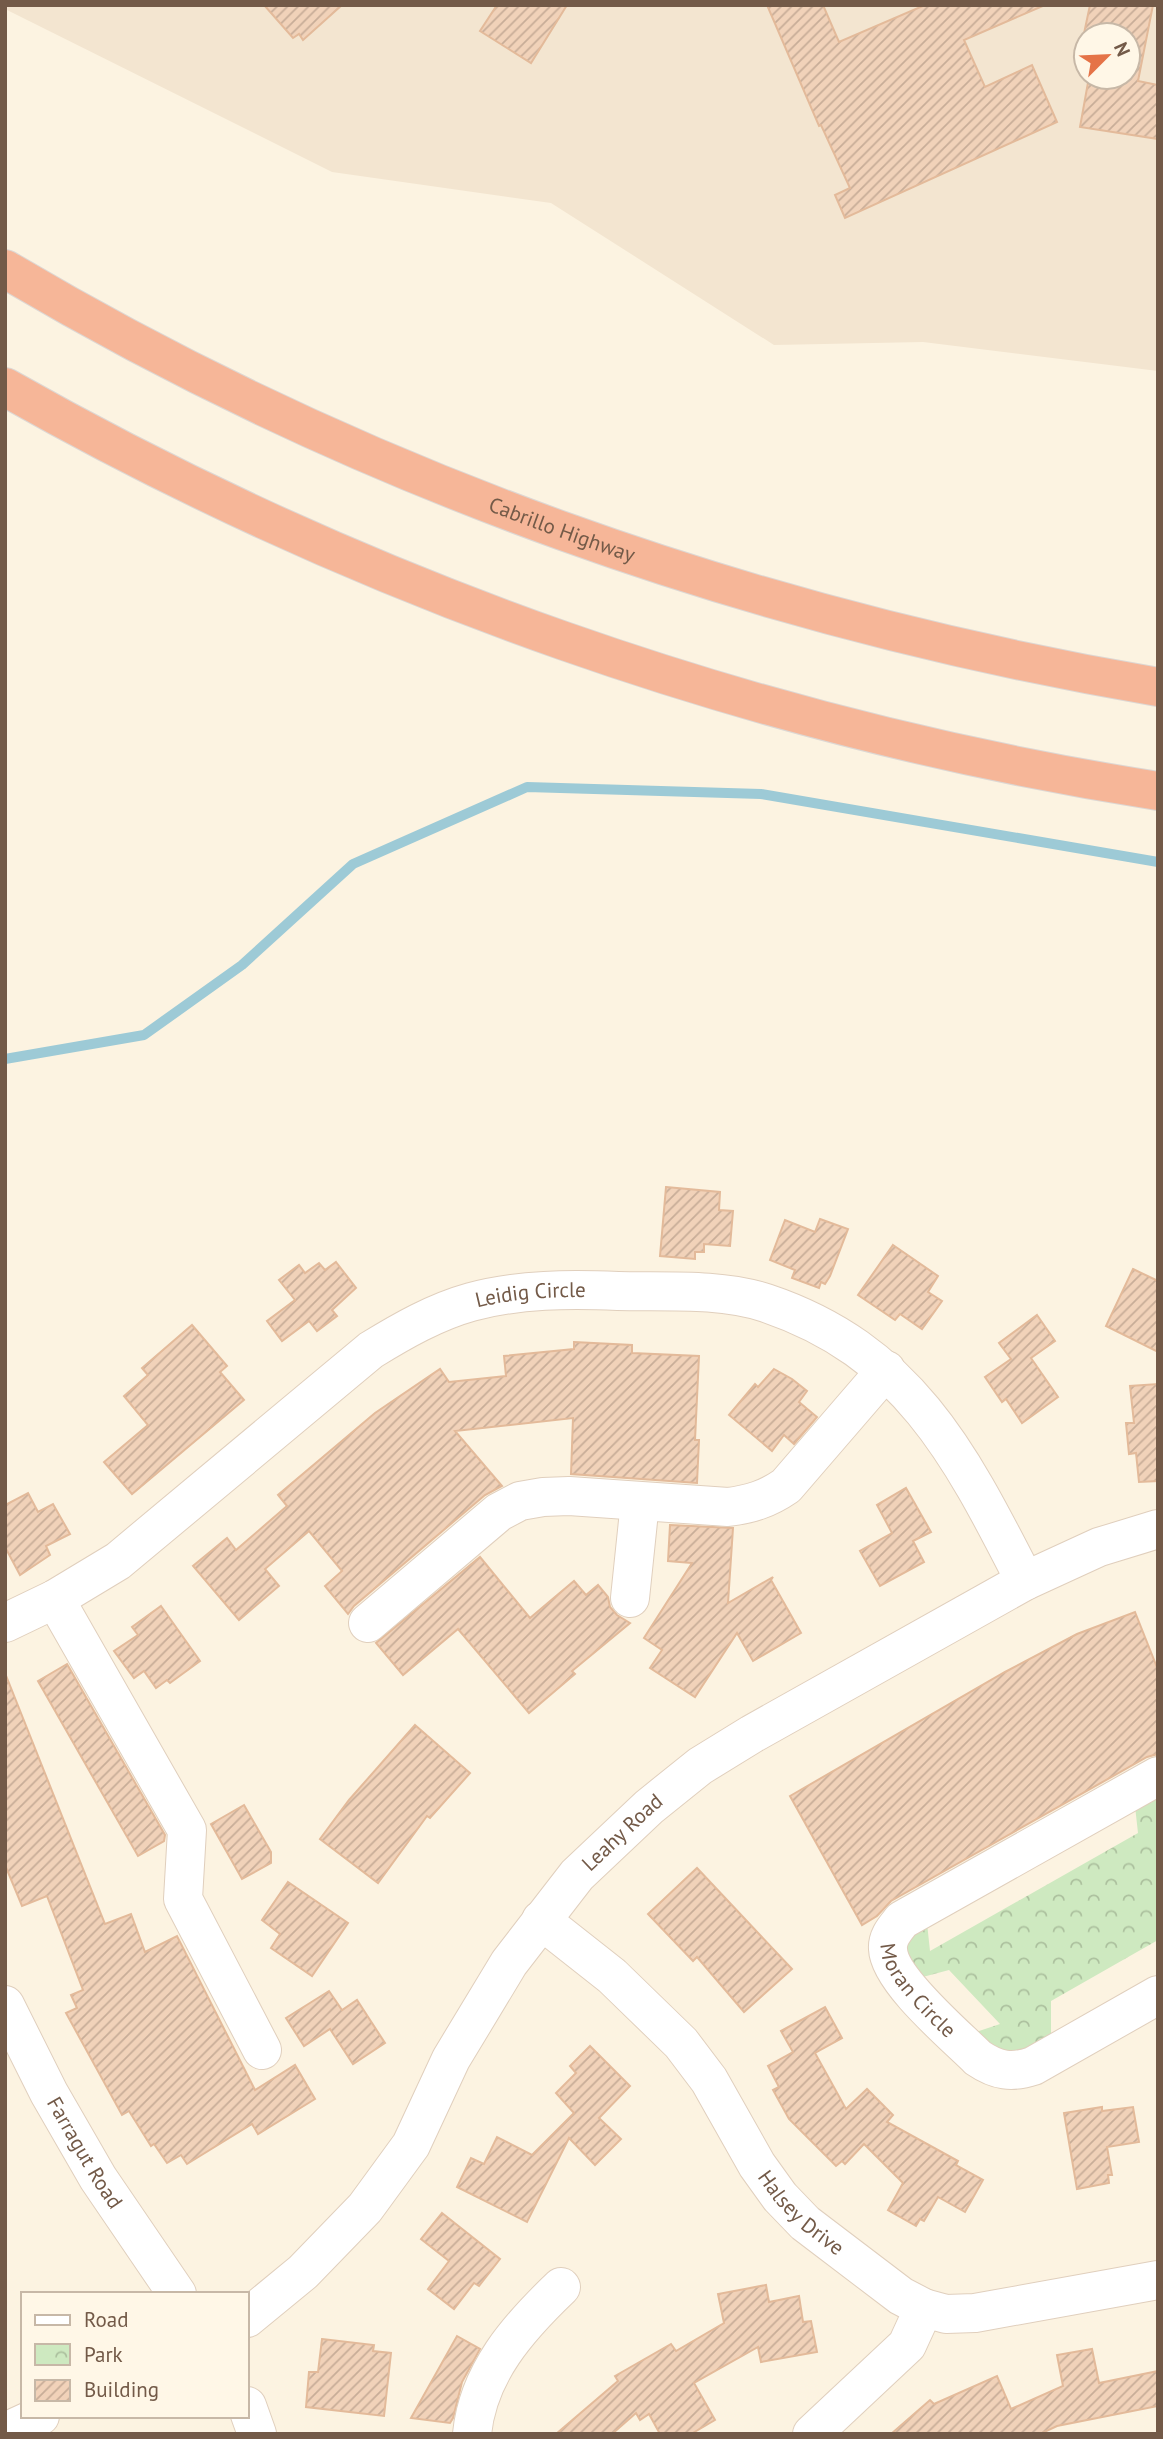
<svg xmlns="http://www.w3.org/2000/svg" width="1163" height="2439" font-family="'PT Sans',sans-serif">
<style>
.residential{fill:#f3e5d0;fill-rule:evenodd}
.park{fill:url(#park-crowns)}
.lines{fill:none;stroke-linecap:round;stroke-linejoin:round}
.stream{stroke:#9dcad6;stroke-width:10}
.building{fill:url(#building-hatch);stroke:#e3ba9a;stroke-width:2}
.minor-casing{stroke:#e0cfbd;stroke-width:40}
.highway-casing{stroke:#ddd7d3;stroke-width:40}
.minor{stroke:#fff;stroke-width:38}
.highway{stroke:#f6b698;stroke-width:38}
.labels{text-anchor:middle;stroke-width:5;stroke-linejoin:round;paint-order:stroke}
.street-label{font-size:21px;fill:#735a48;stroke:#fff7e7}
</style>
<defs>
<pattern id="park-crowns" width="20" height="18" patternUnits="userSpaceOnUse" patternTransform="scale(1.75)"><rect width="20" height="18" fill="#cee9c0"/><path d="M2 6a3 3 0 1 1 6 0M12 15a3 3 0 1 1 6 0" fill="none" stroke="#acc09e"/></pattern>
<pattern id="building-hatch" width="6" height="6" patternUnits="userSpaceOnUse" patternTransform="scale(1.75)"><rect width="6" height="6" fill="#f1d2b9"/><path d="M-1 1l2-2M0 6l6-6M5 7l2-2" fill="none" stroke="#c8ad98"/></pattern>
</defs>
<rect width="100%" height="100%" fill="#fcf3e1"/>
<path class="residential" d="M5,5h1153v366l-235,-29 -149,3 -223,-142 -219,-31 -327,-163zM1086,35h42v42h-42z"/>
<path class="park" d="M1158,1794v146l-107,61v37l-35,16 -20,-4 -29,-15 33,-11 -51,-54 -30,8 -13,-24 3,-17 18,-14 3,28 208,-118 -3,-27z"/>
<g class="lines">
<path class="stream" d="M5,1059l139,-24 98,-70 111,-101 174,-77 234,7 397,68"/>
</g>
<g class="building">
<path d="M264,5h78l-39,35 -4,-6 -6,4z"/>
<path d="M497,5h70l-36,58 -51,-32z"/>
<path d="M767,5h56l16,37 86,-37h120l-81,35 21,47 47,-22 25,57 -212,96 -10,-23 15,-7 -29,-63 -2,1z"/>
<path d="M1090,5h63l-15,76 20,4v54l-78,-12 9,-50h39v-42h-42v8h-4z"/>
<path d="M666,1187l54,5 -1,18 14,1 -3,35 -26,-2v8h-9v7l-35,-3z"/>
<path d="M820,1219l28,10 -18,47 -5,8 -4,-2 -2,6 -27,-10 3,-8 -25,-10 15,-40 30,12z"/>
<path d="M893,1245l45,31 -10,16 14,9 -20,28 -22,-15 -5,6 -37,-25z"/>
<path d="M336,1262l20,26 -24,22 5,6 -20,15 -8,-10 -27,20 -15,-20 28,-21 -16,-20 20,-15 6,8 14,-10 6,7z"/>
<path d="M1133,1269l25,12v71l-52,-26z"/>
<path d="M1037,1315l18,26 -24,17 27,39 -36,26 -16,-24 -4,3 -17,-25 26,-18 -12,-16z"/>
<path d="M192,1325l35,41 -7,6 24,28 -112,94 -28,-32 44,-37 -24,-29 24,-21 -6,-7z"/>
<path d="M574,1342l58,3v8l67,3 -4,84h4l-2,43 -126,-9 2,-56 -118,13 47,55 -17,9 -131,111 -6,8 -23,-28 17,-15 -33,-40 -44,38 14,17 -40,34 -46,-54 34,-28 9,12 51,-44 -9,-11 97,-82 65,-44 9,13 57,-6 -2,-20 70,-7z"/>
<path d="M774,1369l18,10 15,12 -8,11 18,15 -23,27 -10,-9 -12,16 -43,-36 26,-31 3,3z"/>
<path d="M1158,1384v97l-19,1 -3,-29 -7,1 -3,-31h8l-4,-37z"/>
<path d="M906,1488l25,44 -18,9 11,21 -44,24 -20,-35 32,-18 -15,-28z"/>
<path d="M28,1493l10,19 15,-8 17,30 -24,12 4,9 -30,20 -15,-28v-42z"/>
<path d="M670,1525l63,3 -5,75 45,-26 -2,3 30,53 -48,28 -16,-28 -42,64 -45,-29 12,-18 -18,-12 48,-75 -24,-2z"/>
<path d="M480,1557l50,61 44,-37 12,14 12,-10 10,12 2,10 7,8 13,8 -58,48 3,3 -46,39 -71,-84 -55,46 -27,-32z"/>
<path d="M161,1606l39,55 -30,22 -3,-3 -11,8 -12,-17 -10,7 -20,-27 24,-16 -6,-8z"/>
<path d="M1135,1612l23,58v84l-11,3 -256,144 -14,15 -15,9 -72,-129 215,-124 72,-38z"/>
<path d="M67,1664l98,171 -1,6 -26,15 -100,-175z"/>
<path d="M5,1673l100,251 26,-10 14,38 32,-16 78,154 40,-25 20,34 -57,35 -6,-10 -65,40 -6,-9 -14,8 -13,-19 -3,2 -22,-35 -7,4 -56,-102 11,-5 -6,-13 12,-5 -36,-94 -25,10 -17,-41z"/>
<path d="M415,1725l55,48 -40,45 -3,-2 -49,67 -58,-44 29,-39z"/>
<path d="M244,1805l27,47v11l-29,16 -31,-55z"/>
<path d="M697,1868l95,101 -48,43 -47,-55 -4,4 -45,-47z"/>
<path d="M288,1882l60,41 -36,53 -41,-28 9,-14 -18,-14z"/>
<path d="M329,1991l13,19 15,-10 28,43 -32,21 -23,-35 -26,17 -18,-28z"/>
<path d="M825,2007l17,31 -27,15 31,56 21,-20 26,26 -6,7 71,39 -2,4 27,15 -18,32 -27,-15 -14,24 -4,-2 -4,7 -28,-16 15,-27 -39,-39 -19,20 -3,-3 -6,5 -47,-47 -16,-29 6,-3 -11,-21 25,-14 -12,-21z"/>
<path d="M590,2046l40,40 -31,32 22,21 -26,26 -26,-27 -42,84 -70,-35 14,-29 13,6 13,-27 35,18 42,-42 -18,-20 20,-20 -6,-7z"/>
<path d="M1102,2107v4l31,-4 6,35 -32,5 5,28h-4l1,8 -32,6 -13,-76z"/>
<path d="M442,2213l58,46 -21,27 -5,-3 -20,26 -26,-20 21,-28 -28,-22z"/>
<path d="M766,2285l3,17 30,-6 4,26 8,-1 6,31 -56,10 -3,-15 -64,36 21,37 -24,14h-31l-11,-20 -9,6 -4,-7 -24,21h-56l62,-53 -3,-5 56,-32 5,7 48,-28 -6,-29z"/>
<path d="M457,2336l23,13 -18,33 -9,36 -3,5 -39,-5z"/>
<path d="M322,2339l52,6 -1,6 18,2 -7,63 -78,-9 3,-35h9z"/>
<path d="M1092,2349l7,34 59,-12v35l-101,20 -17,8h-149l39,-34 4,4 63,-28 14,33 52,-23 -6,-31z"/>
</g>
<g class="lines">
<g class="minor-casing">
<g id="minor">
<path d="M630,1598l10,-96"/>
<path d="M55,1599l132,231 -4,69 79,151"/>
<path id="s1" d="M5,1623l50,-24 63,-38 253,-211c31,-19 64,-38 100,-48 48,-13 99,-13 147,-11 48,1 102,-3 148,12 143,48 195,153 259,278"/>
<path d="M368,1623l131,-111 21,-11 23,-4 26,-1 159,11c23,-3 39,-8 58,-21l100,-116"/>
<path id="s2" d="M1158,1776l-256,144c-7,9 -15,17 -14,29 1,31 68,87 90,109 19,13 34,15 55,8l125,-71"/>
<path id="s3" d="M541,1920l71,56 69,67 28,37 48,85 23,32 25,26 96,73 23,12 22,6 29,-1 183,-33"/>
<path id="s4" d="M5,2005l44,88 49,85 79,116"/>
<path id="s5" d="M247,2318l56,-46 62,-64 46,-63 40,-86 58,-96 68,-88 72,-68 51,-41 52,-32 273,-153 74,-34 59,-18"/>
<path d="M247,2406l10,28"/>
<path d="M5,2432l35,-16"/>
<path d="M472,2434c6,-61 46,-106 89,-147"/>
<path d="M812,2434l95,-89 17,-37"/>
</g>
</g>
<g class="highway-casing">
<g id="highway">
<path id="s6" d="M5,269c354,210 748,349 1153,418"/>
<path d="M5,387c355,201 750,341 1153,404"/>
</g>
</g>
<use href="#minor" class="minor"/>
<use href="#highway" class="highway"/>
</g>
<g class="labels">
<g class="street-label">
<text dy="7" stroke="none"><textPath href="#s6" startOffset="616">Cabrillo Highway</textPath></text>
<text dy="7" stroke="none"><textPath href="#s1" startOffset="630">Leidig Circle</textPath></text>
<text dy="7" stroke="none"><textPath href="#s5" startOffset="620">Leahy Road</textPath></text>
<text dy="7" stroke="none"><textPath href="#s2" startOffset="378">Moran Circle</textPath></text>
<text dy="7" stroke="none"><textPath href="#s4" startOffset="168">Farragut Road</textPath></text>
<text dy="7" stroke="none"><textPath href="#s3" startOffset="396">Halsey Drive</textPath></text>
</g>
</g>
<rect width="1163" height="2439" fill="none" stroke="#735a48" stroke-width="14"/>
<rect x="21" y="2292" width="228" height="126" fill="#fff7e7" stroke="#c7b8a7" stroke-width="2"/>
<rect x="35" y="2315" width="35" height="10" fill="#ffffff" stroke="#c7b8a7" stroke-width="2"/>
<text x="84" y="2327" font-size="21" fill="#735a48">Road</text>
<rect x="35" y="2344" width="35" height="21" fill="url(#park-crowns)" stroke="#c7b8a7" stroke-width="2"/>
<text x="84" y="2362" font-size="21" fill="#735a48">Park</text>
<rect x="35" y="2380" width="35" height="21" fill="url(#building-hatch)" stroke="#c7b8a7" stroke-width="2"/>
<text x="84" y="2397" font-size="21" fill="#735a48">Building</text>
<g transform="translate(1107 56) rotate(66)"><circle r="33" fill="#fff7e7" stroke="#c7b8a7" stroke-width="2"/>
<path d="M0-5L12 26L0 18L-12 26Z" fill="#e57347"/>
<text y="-10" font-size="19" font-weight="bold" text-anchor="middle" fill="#735a48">N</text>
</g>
</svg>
